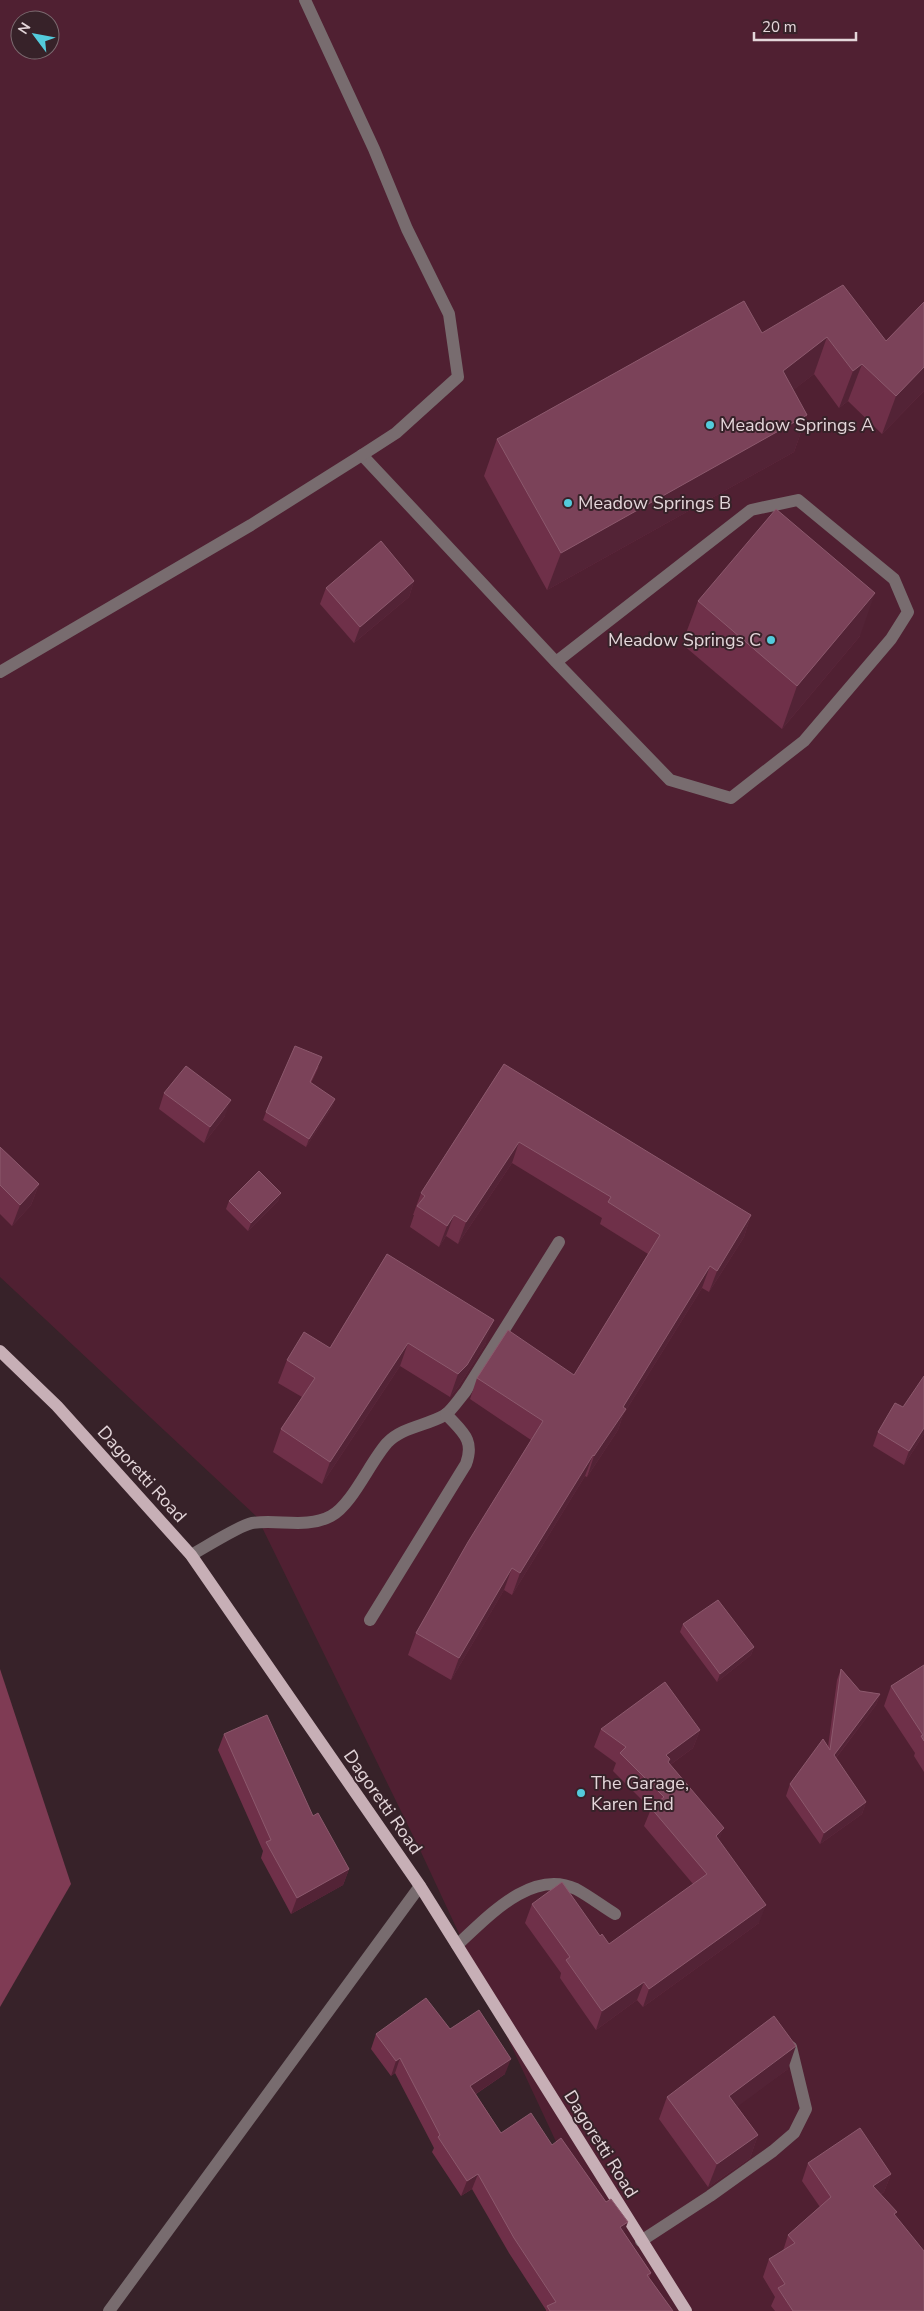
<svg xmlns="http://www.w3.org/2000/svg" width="924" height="2311" font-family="'Nunito Sans',sans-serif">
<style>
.green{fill:#502032;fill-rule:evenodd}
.forest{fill:#7f3b54}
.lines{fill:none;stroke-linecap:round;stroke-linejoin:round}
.minor{stroke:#786c6f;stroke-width:12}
.major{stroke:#c7afb6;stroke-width:12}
.wall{fill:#6f3049}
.shaded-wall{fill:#532336}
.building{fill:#7b4259;stroke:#8c596d}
.poi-dot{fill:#53cbdc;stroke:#372229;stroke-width:2}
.labels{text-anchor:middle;stroke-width:4;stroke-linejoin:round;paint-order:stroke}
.poi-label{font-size:18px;fill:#e4d6da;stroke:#372229;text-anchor:start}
.street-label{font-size:18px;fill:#e4d6da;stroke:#372229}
</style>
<rect width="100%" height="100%" fill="#372229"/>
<path class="green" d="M0,0h924v2311h-265l-66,-90 -172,-369 -164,-335 -257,-240zM20,20h30v30h-30z"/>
<path class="forest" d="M0,1669l71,215 -71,123z"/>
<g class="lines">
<g class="minor">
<path d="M362,455l194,207 114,118 61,18 73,-57 87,-102 17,-27 -14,-33 -96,-79 -47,10 -195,152"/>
<path d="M0,672l251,-147 111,-70 34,-22 62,-56 -9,-63 -42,-85 -33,-80 -69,-149"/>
<path d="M191,1555c13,-7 49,-30 61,-32 26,-4 55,6 79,-7 21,-11 39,-54 56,-73 15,-16 39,-17 58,-28 7,-5 14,-16 20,-23l94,-150"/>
<path d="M370,1620l96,-156c9,-25 -4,-32 -20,-50"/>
<path d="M457,1945c30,-27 74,-77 119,-56 13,7 26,17 39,25"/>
<path d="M641,2241l69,-45 63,-45 21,-18 12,-24 -15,-62"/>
<path d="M109,2311l311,-425"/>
</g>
<path class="major" d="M0,1351l57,55 134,149 229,331 266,425"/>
</g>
<g class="wall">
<path d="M924,302v89l-42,43 -34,-33 -9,7 -25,-34 -21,16 14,25 -13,37 -247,138 -63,-114 13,-37 265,-106 124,8z"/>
<path d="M414,581l-5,16 -55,46 -34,-39 6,-16z"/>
<path d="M698,601l162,35 -78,93 -100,-85z"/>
<path d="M504,1064l247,151 -7,22 -35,55 -7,-4 -79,127 -5,15 -31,47 -2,-1 -73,119 -8,-5 -53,90 -43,-25 8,-22 115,-193 -61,-41 7,-21 97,-3 74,-121 -48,-30 2,-6 -90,-55 -54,81 -12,-8 -7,11 -29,-20 4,-12h-1l8,-22z"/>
<path d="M319,1066l-8,17 24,16 -3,8 -26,40 -43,-27 3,-8z"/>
<path d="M164,1093l61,23 -21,27 -45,-34z"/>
<path d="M0,1147l39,37 -8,21 -19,21 -12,-12z"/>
<path d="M281,1193l-3,8 -30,30 -22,-22 3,-8z"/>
<path d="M387,1254l99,89 -28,44 -8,10 -50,-31 -78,118 -49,-32 8,-23 21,-32 -24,-14 9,-23 43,-12z"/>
<path d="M903,1407l21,27 -20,31 -31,-19 5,-14z"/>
<path d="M683,1624l71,23 -3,8 -34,27 -37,-50z"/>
<path d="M924,1665v107l-10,-16 1,-3 -31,-47 7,-20z"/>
<path d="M841,1669l19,22 20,3 -4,11 -40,53 30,44 -4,12 -42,30 -34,-48 4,-12 38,-37 9,-67z"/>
<path d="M601,1729l99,1 -7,18 -23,17 49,76 40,82 -116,84 -6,-7 -41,30 -36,-52 1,-5 -36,-50 7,-19 68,32 9,8 84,-60 -49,-58 7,-17 -38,-38 3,-8 -22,-16z"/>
<path d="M224,1734l89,82 36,53 -6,16 -52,29 -30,-56 2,-7 -45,-101z"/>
<path d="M450,2029l55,45 -29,20 25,39 51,12 72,88 27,40 -2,5 24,33h-127v-1l-37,-57 -37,-64 -11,7 -29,-44 2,-4 -39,-75 -4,3 -20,-27 5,-15z"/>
<path d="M788,2069l-51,37 21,29 -8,23 -42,29 -49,-68 8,-22z"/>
<path d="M808,2163l83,11 -7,18 -4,3 15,21 29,95h-149l-4,-5 4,-9 -12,-20 6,-18 14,-8 5,-16 32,-28 -18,-26z"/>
</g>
<g class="shaded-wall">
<path d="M827,337l-13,37 -45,35 14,-38z"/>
<path d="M862,364l-14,37 -9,7 14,-37z"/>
<path d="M924,367v24l-42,43 14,-38z"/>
<path d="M807,415l-13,37 -247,138 14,-37z"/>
<path d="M414,581l-5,16 -55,46 6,-16z"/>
<path d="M875,593l-15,43 -78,93 15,-43z"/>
<path d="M335,1099l-3,8 -26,40 3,-8z"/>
<path d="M231,1100l-6,16 -21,27 6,-16z"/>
<path d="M519,1142l-7,21 -54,81 8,-22z"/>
<path d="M39,1184l-8,21 -19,21 8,-21z"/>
<path d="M281,1193l-3,8 -30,30 3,-8z"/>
<path d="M454,1215l-8,21 -7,11 8,-21z"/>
<path d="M751,1215l-7,22 -35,55 8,-21z"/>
<path d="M710,1266l-8,22 -79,127 -5,15 -31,47 7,-21 29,-49z"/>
<path d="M494,1320l-8,23 -28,44 -8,10 8,-23z"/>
<path d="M408,1343l-8,23 -78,118 8,-22z"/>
<path d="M924,1428v6l-20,31 5,-14z"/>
<path d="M593,1455l-8,21 -73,119 8,-22z"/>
<path d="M512,1568l-8,22 -53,90 8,-22z"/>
<path d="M754,1647l-3,8 -34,27 3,-8z"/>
<path d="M880,1694l-4,11 -47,62 5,-12z"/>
<path d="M700,1730l-7,18 -26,19 -1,-12z"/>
<path d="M866,1802l-4,12 -42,30 4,-11z"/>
<path d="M724,1828l-7,18 -1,-10z"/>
<path d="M349,1869l-6,16 -52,29 6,-16z"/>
<path d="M766,1905l-7,18 -116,84 6,-18z"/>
<path d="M644,1982l-7,18 -41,30 6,-19z"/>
<path d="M796,2046l-8,23 -67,50 8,-23z"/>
<path d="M400,2058l-5,15 -4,3 5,-15z"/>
<path d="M511,2059l-6,15 -40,27 5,-15z"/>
<path d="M758,2135l-8,23 -42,29 9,-23z"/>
<path d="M478,2174l-6,15 -11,7 6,-15z"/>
<path d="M891,2174l-7,18 -18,12 7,-18z"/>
<path d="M628,2222l-6,15 -2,-10z"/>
</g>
<g class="building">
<path d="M843,285l43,56 38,-39v65l-28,29 -34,-32 -9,7 -26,-34 -44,34 24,44 -246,138 -64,-114 247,-138 18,32z"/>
<path d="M776,509l99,84 -78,93 -99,-85z"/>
<path d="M381,541l33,40 -54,46 -34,-39z"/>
<path d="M295,1046l27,11 -12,25 25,17 -26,40 -43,-27z"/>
<path d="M504,1064l247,151 -34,56 -7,-5 -87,141 3,2 -32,47 -1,-1 -73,118 -8,-5 -53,90 -43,-25 52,-91 75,-121 -66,-43 31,-48 66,45 86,-140 -52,-33 3,-5 -92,-55 -53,80 -12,-7 -7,11 -30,-20 8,-10 -4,-3z"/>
<path d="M186,1066l45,34 -21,27 -46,-34z"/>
<path d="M0,1147l39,37 -19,21 -20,-20z"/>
<path d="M259,1171l22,22 -30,30 -22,-22z"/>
<path d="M387,1254l107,66 -27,45 -9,9 -50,-31 -78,119 -49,-33 34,-51 -28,-18 17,-28 26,16z"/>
<path d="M924,1376v52l-15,23 -31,-19 17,-29 8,4z"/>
<path d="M718,1600l36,47 -34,27 -37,-50z"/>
<path d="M924,1665v76l-3,-5 2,-1 -32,-49z"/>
<path d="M841,1669l19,22 20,3 -46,61 32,47 -42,31 -34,-49 33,-45 7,11z"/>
<path d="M665,1682l35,48 -34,25 4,4 -2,3 56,66 -8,8 50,69 -117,84 -5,-7 -42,29 -36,-51 4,-3 -38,-53 30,-22 38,54 2,-2 7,10 98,-70 -56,-66 13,-11 -44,-44 6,-6 -25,-18z"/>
<path d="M267,1715l46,101 5,-3 31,56 -52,29 -31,-56 5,-2 -47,-106z"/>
<path d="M426,1998l24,31 29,-19 32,49 -41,27 31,47 30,-20 21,32 9,-7 45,64 5,-3 17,23 -8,5 31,46 -4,2 26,36h-123l-3,-5 9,-4 -42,-64 -36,-64 -11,7 -29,-44 2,-2 -40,-77 -4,3 -20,-27z"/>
<path d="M774,2016l22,30 -67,50 29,39 -41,29 -50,-67z"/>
<path d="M860,2128l31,46 -18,12 24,26 -3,2 30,37v60h-131l-15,-23 7,-4 -16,-25 26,-16 -7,-8 43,-38 -23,-34z"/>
</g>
<g class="poi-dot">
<circle cx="710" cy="425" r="5"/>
<circle cx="568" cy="503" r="5"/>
<circle cx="771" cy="640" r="5"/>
<circle cx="581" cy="1793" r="5"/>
</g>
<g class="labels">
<g class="poi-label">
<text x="720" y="431">Meadow Springs A</text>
<text x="578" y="509">Meadow Springs B</text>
<text x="761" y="646" text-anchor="end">Meadow Springs C</text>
<text x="591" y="1789">The Garage,<tspan x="591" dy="21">Karen End</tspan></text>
</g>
<g class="street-label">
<text transform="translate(142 1474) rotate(48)" y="6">Dagoretti Road</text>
<text transform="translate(383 1802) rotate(55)" y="6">Dagoretti Road</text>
<text transform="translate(601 2144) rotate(58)" y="6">Dagoretti Road</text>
</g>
</g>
<g transform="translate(35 35) rotate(302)"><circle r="24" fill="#372229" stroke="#7c6a70"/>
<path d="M0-4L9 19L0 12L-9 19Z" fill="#53cbdc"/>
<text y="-8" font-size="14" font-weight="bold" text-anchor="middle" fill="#e4d6da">N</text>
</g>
<path d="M754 32v8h102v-8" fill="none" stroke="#e4d6da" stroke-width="2.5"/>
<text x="762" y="32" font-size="15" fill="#e4d6da" stroke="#372229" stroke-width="4" paint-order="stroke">20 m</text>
</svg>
